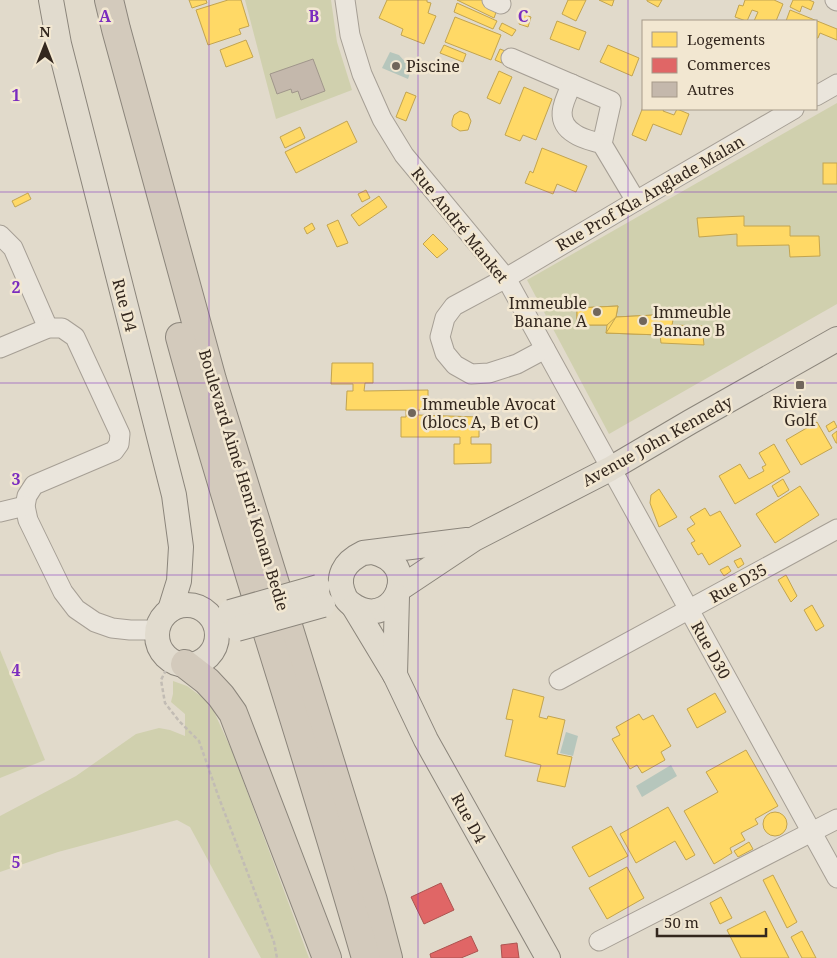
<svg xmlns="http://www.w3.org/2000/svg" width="837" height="958" font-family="'Noto Serif',serif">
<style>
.green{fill:#d0d0ae}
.water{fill:#b6c6bc}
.homes{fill:#ffd966;stroke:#c2a450}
.shops{fill:#e06666;stroke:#ac5350}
.building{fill:#c4b8ac;stroke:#a0968b}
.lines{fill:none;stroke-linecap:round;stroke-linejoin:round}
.minor-casing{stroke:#a69f95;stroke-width:21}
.major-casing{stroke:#8b857b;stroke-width:26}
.highway-casing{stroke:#8b857b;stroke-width:30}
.path{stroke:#c2bcb4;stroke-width:2.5;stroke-dasharray:4 2.5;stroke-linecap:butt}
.minor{stroke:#eae5dc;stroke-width:19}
.major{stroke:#e1dbce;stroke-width:24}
.highway{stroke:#d3cabc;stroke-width:28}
.major-bridge-casing{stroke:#8b857b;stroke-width:26;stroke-linecap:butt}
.major-bridge{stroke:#e1dbce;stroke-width:24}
.grid{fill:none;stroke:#7b2cbf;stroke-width:1;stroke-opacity:0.55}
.poi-dot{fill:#70665b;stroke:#f2e7d1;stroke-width:2}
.labels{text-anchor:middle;stroke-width:5;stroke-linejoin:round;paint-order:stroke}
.poi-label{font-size:16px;fill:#33271e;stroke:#f2e7d1;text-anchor:start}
.street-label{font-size:16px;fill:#33271e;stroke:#f2e7d1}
.grid-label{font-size:16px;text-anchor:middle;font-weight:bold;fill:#7b2cbf;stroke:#f2e7d1;stroke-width:5;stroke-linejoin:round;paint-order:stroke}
</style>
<rect width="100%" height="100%" fill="#e1dacb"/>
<g class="green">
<path d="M245,0h86l6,42 15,48 -76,29z"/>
<path d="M837,103v201l-228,130 -82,-154z"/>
<path d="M0,650l45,110 -45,18z"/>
<path d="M173,681l14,5 23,17 22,48 77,207h-48l-71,-131 -13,-7 -119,32 -58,20v-56l76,-40 60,-42 23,-6 11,2 15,6v-22l-14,-12 2,-8z"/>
</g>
<g class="water">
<path d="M390,52l9,3 9,10 4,2 -4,12 -26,-11z"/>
<path d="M566,732l12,4 -5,20 -13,-3z"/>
<path d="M671,765l6,11 -35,21 -6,-11z"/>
</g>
<g class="homes">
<path d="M189,0h17l1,3 -15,5z"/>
<path d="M228,0h13l8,26 -10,3 2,5 -33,11 -12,-35z"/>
<path d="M387,0h40v2l4,1 -3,10 8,3 -12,28 -23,-9 2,-6 -24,-11z"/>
<path d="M457,0h25l16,7 -4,11z"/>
<path d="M568,0h18l-10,21 -14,-7z"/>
<path d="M599,0h15l-2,6z"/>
<path d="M647,0h15l-4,7 -11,-6z"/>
<path d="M745,0h29l9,4 -7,17h-22l4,-9 -6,-2 -5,11h-1l-11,-4 4,-12 4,1z"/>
<path d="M793,0h16l5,2 -3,8 -9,-4 -2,6 -10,-5z"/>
<path d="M457,3l40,18 -4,8 -39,-17z"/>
<path d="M790,10l47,19v11l-17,-7 -2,5h-2v-17h-30z"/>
<path d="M522,14l9,3 -3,10 -9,-3z"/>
<path d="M455,17l46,18 -10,25 -46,-18z"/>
<path d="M557,21l29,11 -7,18 -29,-11z"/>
<path d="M502,23l14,7 -4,6 -13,-7z"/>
<path d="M246,40l7,17 -27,10 -6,-17z"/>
<path d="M444,45l22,9 -3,8 -23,-9z"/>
<path d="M608,45l31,13 -7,18 -32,-14z"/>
<path d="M500,49l8,3 -6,11 -7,-3z"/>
<path d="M499,71l13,6 -12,27 -13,-6z"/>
<path d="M524,87l28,12 -16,41 -13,-5 -3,6 -15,-6z"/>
<path d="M406,92l10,4 -10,25 -10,-4z"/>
<path d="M643,107v2h21l-1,2 11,4 3,-6 12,5 -8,21 -28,-11 -7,17 -14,-6z"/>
<path d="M460,111l8,3 3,7 -3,9 -8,1 -8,-5v-5l2,-6z"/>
<path d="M347,121l10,21 -61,31 -11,-21z"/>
<path d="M300,127l5,11 -20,10 -5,-11z"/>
<path d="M542,148l45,18 -11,26 -19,-8 -4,10 -28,-11 5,-12 3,2z"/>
<rect x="823" y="163" width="14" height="21"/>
<path d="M366,190l4,8 -8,4 -4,-8z"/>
<path d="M28,193l3,6 -16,8 -3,-6z"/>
<path d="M379,196l8,11 -28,19 -8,-11z"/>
<path d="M744,216v10h46v10h29l1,20 -30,1 -1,-12 -52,1v-12l-38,3 -2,-19z"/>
<path d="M338,220l10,23 -11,4 -10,-22z"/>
<path d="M312,223l3,6 -8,5 -3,-6z"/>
<path d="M433,234l15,15 -11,9 -14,-14z"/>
<path d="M618,306l-2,11 58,-3 -2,11 30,1 2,19 -43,-2 -1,-8 -54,-2 1,-8h-30v-17z"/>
<path d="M618,306l-2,11 -9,8h-30v-17z"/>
<path d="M674,314l-2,11 -12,10 -54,-2 10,-16z"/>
<path d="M332,363h41v20h-8l-1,8 64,-1v20h-10v5l61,2v20h-8v7h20v19l-37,1v-20h6v-7h-59v-20h5v-7h-60l1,-19h6v-7h-22z"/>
<path d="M834,421l3,6 -8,5 -3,-6z"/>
<path d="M817,422l15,26 -31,17 -15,-25z"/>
<path d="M837,431v12h-1l-4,-8z"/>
<path d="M774,444l16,28 -55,32 -16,-28 21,-12 9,15 15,-8 -2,-4 4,-2 -7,-12z"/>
<path d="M783,479l6,11 -11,7 -6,-11z"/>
<path d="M800,486l19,29 -44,28 -19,-29z"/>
<path d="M659,489l18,28 -18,10 -9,-24 1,-8z"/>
<path d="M705,508l5,8 10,-5 21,35 -32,19 -7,-12 -4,2 -7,-12 4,-2 -8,-12 8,-5 -5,-7z"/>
<path d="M741,558l3,6 -6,4 -4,-7z"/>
<path d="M728,566l3,5 -7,5 -4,-6z"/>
<path d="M786,575l11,21 -6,6 -13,-22z"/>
<path d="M812,605l12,21 -8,5 -12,-21z"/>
<path d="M513,689l31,8 -5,20 8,2 1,-3 17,4 -8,34 15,3 -7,30 -28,-6 4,-16 -36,-9 8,-36 -7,-1z"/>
<path d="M715,693l11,19 -29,16 -10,-19z"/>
<path d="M639,714l4,6 10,-5 18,31 -10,6 4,8 -23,13 -5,-8 -7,4 -18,-30 8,-4 -4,-8z"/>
<path d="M746,750l32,56 -23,13 3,5 -17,9 4,7 -15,8 2,5 -18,11 -30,-53 34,-19 -12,-20z"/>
<path d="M668,807l27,48 -9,5 -11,-19 -39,22 -16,-29z"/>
<circle cx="775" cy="824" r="12"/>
<path d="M611,826l17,30 -39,21 -17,-30z"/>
<path d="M749,842l4,7 -15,8 -4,-6z"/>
<path d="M627,867l17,31 -37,21 -18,-31z"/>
<path d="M773,875l24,47 -10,6 -24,-48z"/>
<path d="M721,897l11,21 -12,6 -10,-21z"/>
<path d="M765,911l24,47h-48l-14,-28z"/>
<path d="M802,931l14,27h-14l-11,-21z"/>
</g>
<g class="shops">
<path d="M441,883l13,27 -30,14 -13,-27z"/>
<path d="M471,936l7,15 -17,7h-30l-1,-4z"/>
<path d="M517,943l2,15h-17l-1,-13z"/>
</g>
<path class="building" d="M313,59l12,32 -24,9 -3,-9 -6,2 -1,-4 -14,5 -7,-20z"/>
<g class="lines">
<g class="minor-casing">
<g id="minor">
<path d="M345,0l5,35 12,39 20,45 22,36 102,123 331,600"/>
<path d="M492,0l9,4"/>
<path d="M835,0l2,1"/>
<path d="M511,58l100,43v3l-9,40"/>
<path d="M572,84c-8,17 -19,37 3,50 7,5 18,7 27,10l34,57"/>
<path d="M816,96l21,-12"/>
<path d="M0,235l13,13 35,80"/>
<path d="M0,348l48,-20h14l13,9 45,97 -1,10 -5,7 -80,34 -7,11 -2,10 3,14 35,72 13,17 19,13 17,6 18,2h28"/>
<path d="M545,349l-28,15 -28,9 -18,1 -16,-9 -10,-12 -5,-16 5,-19 9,-12 52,-28 130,-77 158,-92"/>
<path d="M0,512l25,-6"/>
<path d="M559,680l278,-151"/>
<path d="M599,941l238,-122"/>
</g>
</g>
<g class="major-casing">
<g id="major">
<path d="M51,0l8,44 115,451 7,52 -2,34 -9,29"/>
<path d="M373,552c49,12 23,72 -13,57 -6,-3 -12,-6 -15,-12 -10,-20 -1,-35 18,-44l104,-13"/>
<path d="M399,589l75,-50 136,-70 80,-47 147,-83"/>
<circle cx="187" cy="635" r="30"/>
<path d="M354,607l41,68 31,65 122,218"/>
<path d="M395,675l2,-79"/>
</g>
</g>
<g class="highway-casing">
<g id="highway">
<path d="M109,0l7,29 96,351 161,521 15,57"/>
<path d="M180,337c57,209 127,413 186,621"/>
<path d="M185,664l22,17 14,15 12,17 94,245"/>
</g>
</g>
<path class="path" d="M166,670l-5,10 4,23 14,18 20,20 20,57 55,144 3,16"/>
<use href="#minor" class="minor"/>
<use href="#major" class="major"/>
<use href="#highway" class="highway"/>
<g class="major-bridge-casing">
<g id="major-bridge">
<path d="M230,612l88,-25"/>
<path d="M237,629l86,-24"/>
</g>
</g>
<use href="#major-bridge" class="major-bridge"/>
</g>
<path class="grid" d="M209,0v958M418,0v958M628,0v958M0,192h837M0,383h837M0,575h837M0,766h837"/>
<g class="poi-dot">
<circle cx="396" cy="66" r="5"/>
<circle cx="597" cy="312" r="5"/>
<circle cx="643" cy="321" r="5"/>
<rect x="795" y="380" width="10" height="10" rx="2.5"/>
<circle cx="412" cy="413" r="5"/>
</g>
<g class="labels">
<g class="poi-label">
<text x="406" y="72">Piscine</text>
<text x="587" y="309" text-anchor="end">Immeuble<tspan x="587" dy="18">Banane A</tspan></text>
<text x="653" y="318">Immeuble<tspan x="653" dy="18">Banane B</tspan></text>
<text x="800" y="408" text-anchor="middle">Riviera<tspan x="800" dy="18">Golf</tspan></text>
<text x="422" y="410">Immeuble Avocat<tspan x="422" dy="18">(blocs A, B et C)</tspan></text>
</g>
<g class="street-label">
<text transform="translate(650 193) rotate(-30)" y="6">Rue Prof Kla Anglade Malan</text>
<text transform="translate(460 225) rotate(51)" y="6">Rue André Manket</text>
<text transform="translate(125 305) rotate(75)" y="6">Rue D4</text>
<text transform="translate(657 441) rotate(-29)" y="6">Avenue John Kennedy</text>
<text transform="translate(244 480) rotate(73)" y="6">Boulevard Aimé Henri Konan Bedie</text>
<text transform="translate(738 583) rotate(-29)" y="6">Rue D35</text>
<text transform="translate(711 650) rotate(61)" y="6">Rue D30</text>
<text transform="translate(469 818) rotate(61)" y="6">Rue D4</text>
</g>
</g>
<g class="grid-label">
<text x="105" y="22">A</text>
<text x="314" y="22">B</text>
<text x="523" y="22">C</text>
<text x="16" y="101">1</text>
<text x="16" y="293">2</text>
<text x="16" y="485">3</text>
<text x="16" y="676">4</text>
<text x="16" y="868">5</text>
</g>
<rect x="642" y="20" width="175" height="90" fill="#f2e7d1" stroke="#a69a89"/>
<rect x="652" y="32" width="25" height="15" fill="#ffd966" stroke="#a69a89"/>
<text x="687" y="45" font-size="15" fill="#33271e">Logements</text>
<rect x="652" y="58" width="25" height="15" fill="#e06666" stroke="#a69a89"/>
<text x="687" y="70" font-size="15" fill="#33271e">Commerces</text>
<rect x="652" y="82" width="25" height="15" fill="#c4b8ac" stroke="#a69a89"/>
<text x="687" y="95" font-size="15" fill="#33271e">Autres</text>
<g transform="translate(45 45)" stroke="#f2e7d1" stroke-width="4" paint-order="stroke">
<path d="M0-4L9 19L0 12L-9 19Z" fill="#33271e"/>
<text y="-8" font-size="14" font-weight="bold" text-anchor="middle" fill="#33271e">N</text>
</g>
<path d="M657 928v8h109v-8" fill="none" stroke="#33271e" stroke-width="2.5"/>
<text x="664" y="928" font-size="15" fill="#33271e" stroke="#f2e7d1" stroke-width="4" paint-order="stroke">50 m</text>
</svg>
